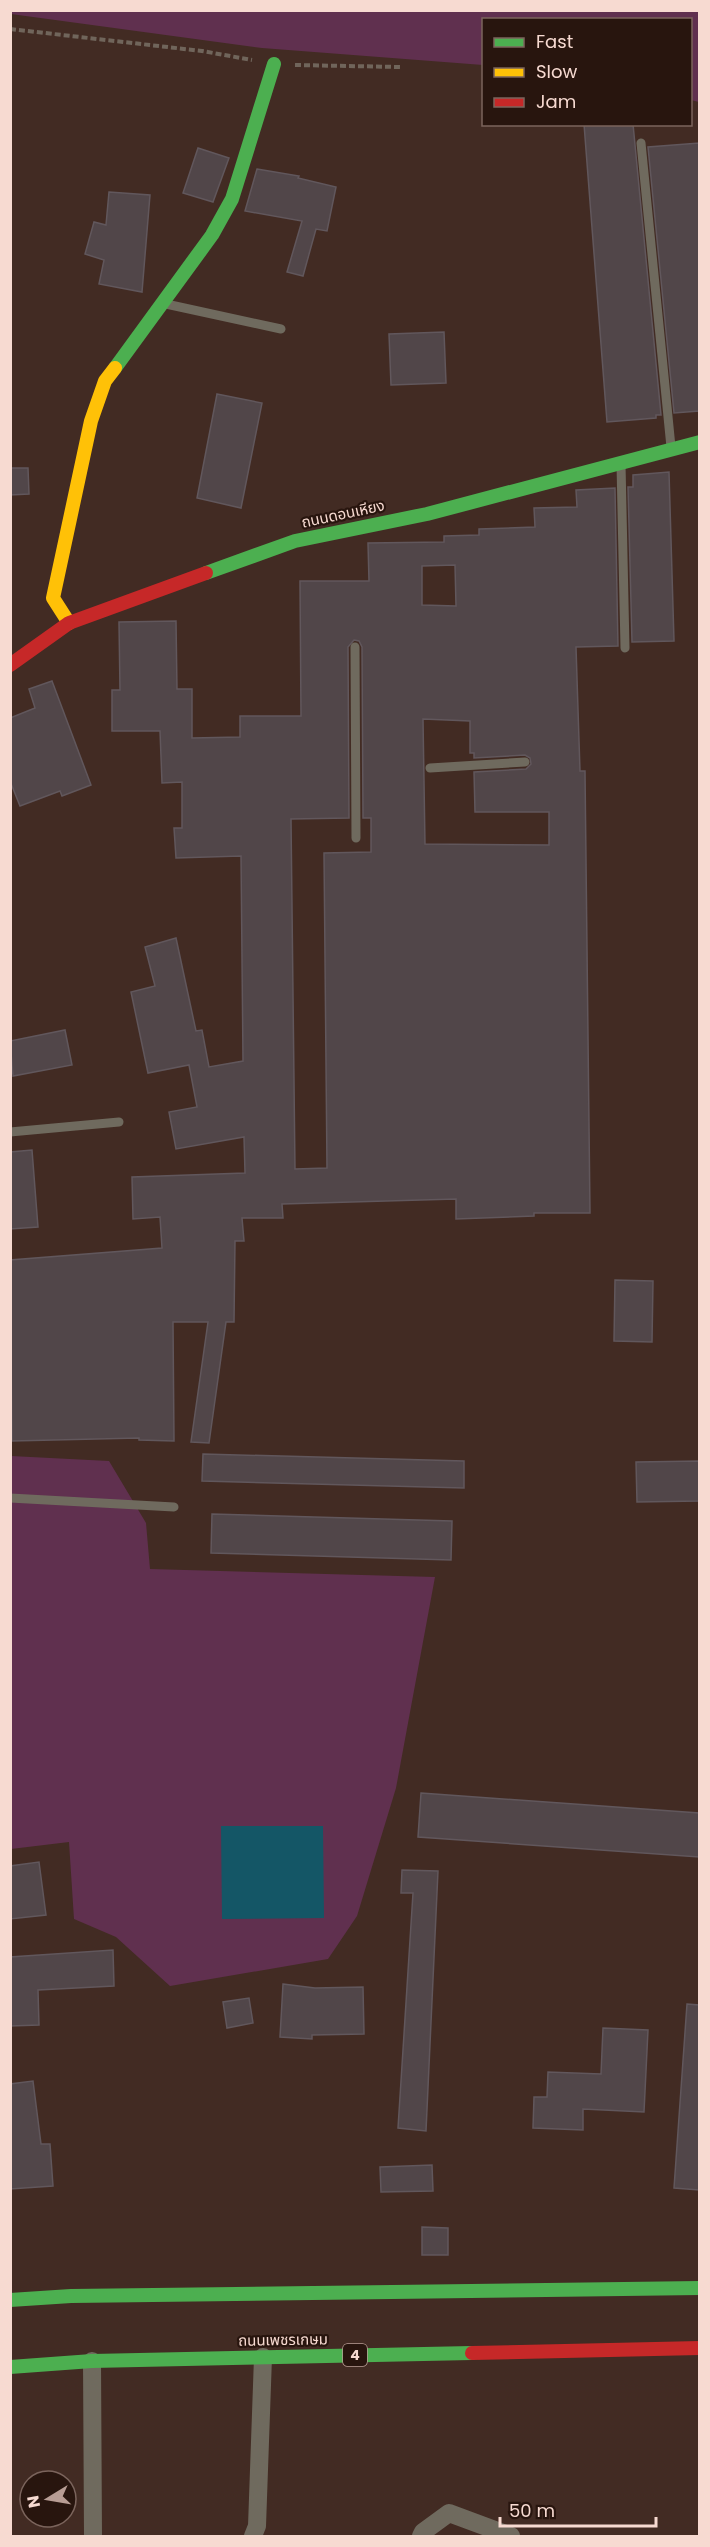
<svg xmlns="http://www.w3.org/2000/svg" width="710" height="2547" font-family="Poppins,'Noto Sans Thai',sans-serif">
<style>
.green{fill:#60304f}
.water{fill:#145666}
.building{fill:#514649;stroke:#61575c;stroke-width:1.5;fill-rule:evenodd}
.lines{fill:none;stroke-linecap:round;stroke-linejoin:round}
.path{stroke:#70655b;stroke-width:4;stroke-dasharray:6 3;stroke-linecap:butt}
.lane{stroke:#6f6a5e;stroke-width:9}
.street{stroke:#6f6a5e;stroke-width:18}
.fast{stroke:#4caf50;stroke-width:14}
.slow{stroke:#ffc107;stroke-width:14}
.jam{stroke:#c62828;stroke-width:14}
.labels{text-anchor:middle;stroke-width:4.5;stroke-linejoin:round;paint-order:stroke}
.shield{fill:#28150e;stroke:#b99f96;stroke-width:1.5}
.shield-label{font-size:14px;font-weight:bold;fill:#f7dad1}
.street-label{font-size:15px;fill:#f7dad1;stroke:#28150e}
</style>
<rect width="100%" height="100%" fill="#422b23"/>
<g class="green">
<path d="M11,10l688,1v91l-8,-2 -1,-80h-206l-1,45 -221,-17 -251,-34z"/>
<path d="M11,1456l98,5 37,62 4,46 285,8 -39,211 -39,128 -29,43 -158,27 -54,-49 -42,-18 -5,-77 -58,7z"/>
</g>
<path class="water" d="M221,1826h102l1,92 -102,1z"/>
<g class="building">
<path d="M584,124h49l28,291h-5v3l-49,4z"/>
<path d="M699,143v268l-25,2 -26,-266z"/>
<path d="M198,148l31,10 -16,44 -30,-9z"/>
<path d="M257,169l42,7 -1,2 38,9 -9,44 -11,-2 -13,47 -16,-4 15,-51 -57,-10z"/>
<path d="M109,192l41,3 -8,97 -43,-8 5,-24 -19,-6 9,-32 12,3z"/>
<path d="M444,332l2,51 -55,2 -2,-51z"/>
<path d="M217,394l45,9 -21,105 -44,-10z"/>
<path d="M10,468h18l1,26 -19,1z"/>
<path d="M669,472l5,169 -42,1 -4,-155h5v-12z"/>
<path d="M615,488l3,158 -42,1 4,124h5l5,442h-56v3l-78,3v-20l-174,5 1,14h-41l2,23h-9l-1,81h-8l-17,121 -18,-1 17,-120h-35l1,119 -35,-1v-2l-127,3 -2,-181 152,-12 -2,-31 -27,2 -1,-42 113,-4 -1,-36 -68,12 -7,-37 28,-5 -8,-42 -41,8 -17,-81 24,-6 -10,-39 31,-9 20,93 6,-1 7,37 34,-6 -2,-205 -65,2 -2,-30h8v-46l-20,1 -2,-52h-48v-41h8l-1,-68 57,-1 1,68h15v49l48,-1v-21h61l-1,-135h69l-1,-38 76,-1v-6l35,-1v-6l56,-2 -1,-19 43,-1 -1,-17zM455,565l1,41 -34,-1v-39zM354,640l5,1 3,6 1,171h8v34l-47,1 3,315 -32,1 -4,-350 58,-1 -1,-171zM423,719l47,2v32h4v5l51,-3 5,3 1,6 -5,5 -52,3 1,40h74v33l-124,-1z"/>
<path d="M52,681l39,104 -29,11 -2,-5 -40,15 -10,-25v-63l25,-10 -6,-19z"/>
<path d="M65,1030l7,35 -59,11 -3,-35z"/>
<path d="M32,1150l6,77 -28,2v-77z"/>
<path d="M615,1280l38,1 -1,61 -38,-1z"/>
<path d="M203,1454l261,7v27l-262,-7z"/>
<path d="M699,1461v40l-62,1 -1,-40z"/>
<path d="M212,1514l240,7 -1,39 -240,-7z"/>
<path d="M421,1793l278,20v44l-281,-20z"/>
<path d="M39,1862l7,53 -36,4v-53z"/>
<path d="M402,1870l36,1 -12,260 -28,-3 15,-235h-12z"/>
<path d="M113,1950l1,36 -76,4 1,35 -29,1v-69z"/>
<path d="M283,1984l32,4 48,-1 1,47 -52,1v4l-32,-2z"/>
<path d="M249,1998l4,25 -26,5 -4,-26z"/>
<path d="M687,2004l12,1v185l-25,-2z"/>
<path d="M603,2028l45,2 -4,82 -61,-3v21l-50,-2 1,-31h13l1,-25 53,2z"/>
<path d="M33,2081l8,63h9l3,42 -43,3v-105z"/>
<path d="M432,2165l1,26 -52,1 -1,-25z"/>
<path d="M422,2227l26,1v27h-26z"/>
</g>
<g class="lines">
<g class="path">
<path d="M10,29l192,22 50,9"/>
<path d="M295,65l105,2"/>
</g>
<g class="lane">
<path d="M641,143l30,304"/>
<path d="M166,304l115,25"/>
<path d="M621,464l4,184"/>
<path d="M355,647l1,191"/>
<path d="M430,768l95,-6"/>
<path d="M10,1132l109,-10"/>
<path d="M10,1498l164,9"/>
</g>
<g class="street">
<path d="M92,2361l1,175"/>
<path d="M253,2536l4,-10 6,-169"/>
<path d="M421,2536l2,-4 26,-19 62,23"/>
</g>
<g class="fast">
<path d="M115,368l97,-133 20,-36 42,-135"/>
<path d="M206,573l89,-32 132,-27 273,-72"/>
<path d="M10,2300l61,-4 629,-8"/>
<path d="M10,2367l82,-6 380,-8"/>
</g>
<path class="slow" d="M69,623l-16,-25 38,-177 14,-40 10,-13"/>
<g class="jam">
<path d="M10,665l59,-42 137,-50"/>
<path d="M472,2353l228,-5"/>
</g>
</g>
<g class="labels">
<rect class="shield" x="343" y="2344" width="24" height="22" rx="4.5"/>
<g class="shield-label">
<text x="355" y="2360">4</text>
</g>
<g class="street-label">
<text transform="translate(343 514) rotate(-12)" y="5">ถนนดอนเหียง</text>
<text transform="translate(283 2340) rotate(-1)" y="5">ถนนเพชรเกษม</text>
</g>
</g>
<rect width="710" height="2547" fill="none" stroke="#f7dad1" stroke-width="24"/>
<rect x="482" y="18" width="210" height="108" fill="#28150e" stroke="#7b645c" stroke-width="1.5"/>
<rect x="494" y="38" width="30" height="9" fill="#4caf50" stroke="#7b645c" stroke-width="1.5"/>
<text x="536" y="48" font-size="18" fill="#f7dad1">Fast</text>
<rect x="494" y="68" width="30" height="9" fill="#ffc107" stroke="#7b645c" stroke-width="1.5"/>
<text x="536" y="78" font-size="18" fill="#f7dad1">Slow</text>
<rect x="494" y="98" width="30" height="9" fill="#c62828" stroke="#7b645c" stroke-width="1.5"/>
<text x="536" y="108" font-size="18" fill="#f7dad1">Jam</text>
<g transform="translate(48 2499) rotate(259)"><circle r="28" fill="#28150e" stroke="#7b645c" stroke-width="1.5"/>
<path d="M0-4.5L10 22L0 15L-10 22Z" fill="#b89d94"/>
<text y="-9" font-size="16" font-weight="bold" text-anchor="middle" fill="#f7dad1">N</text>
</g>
<path d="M500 2517v9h156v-9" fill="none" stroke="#f7dad1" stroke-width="3"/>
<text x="509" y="2517" font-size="18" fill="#f7dad1" stroke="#28150e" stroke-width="4.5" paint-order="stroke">50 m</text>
</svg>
